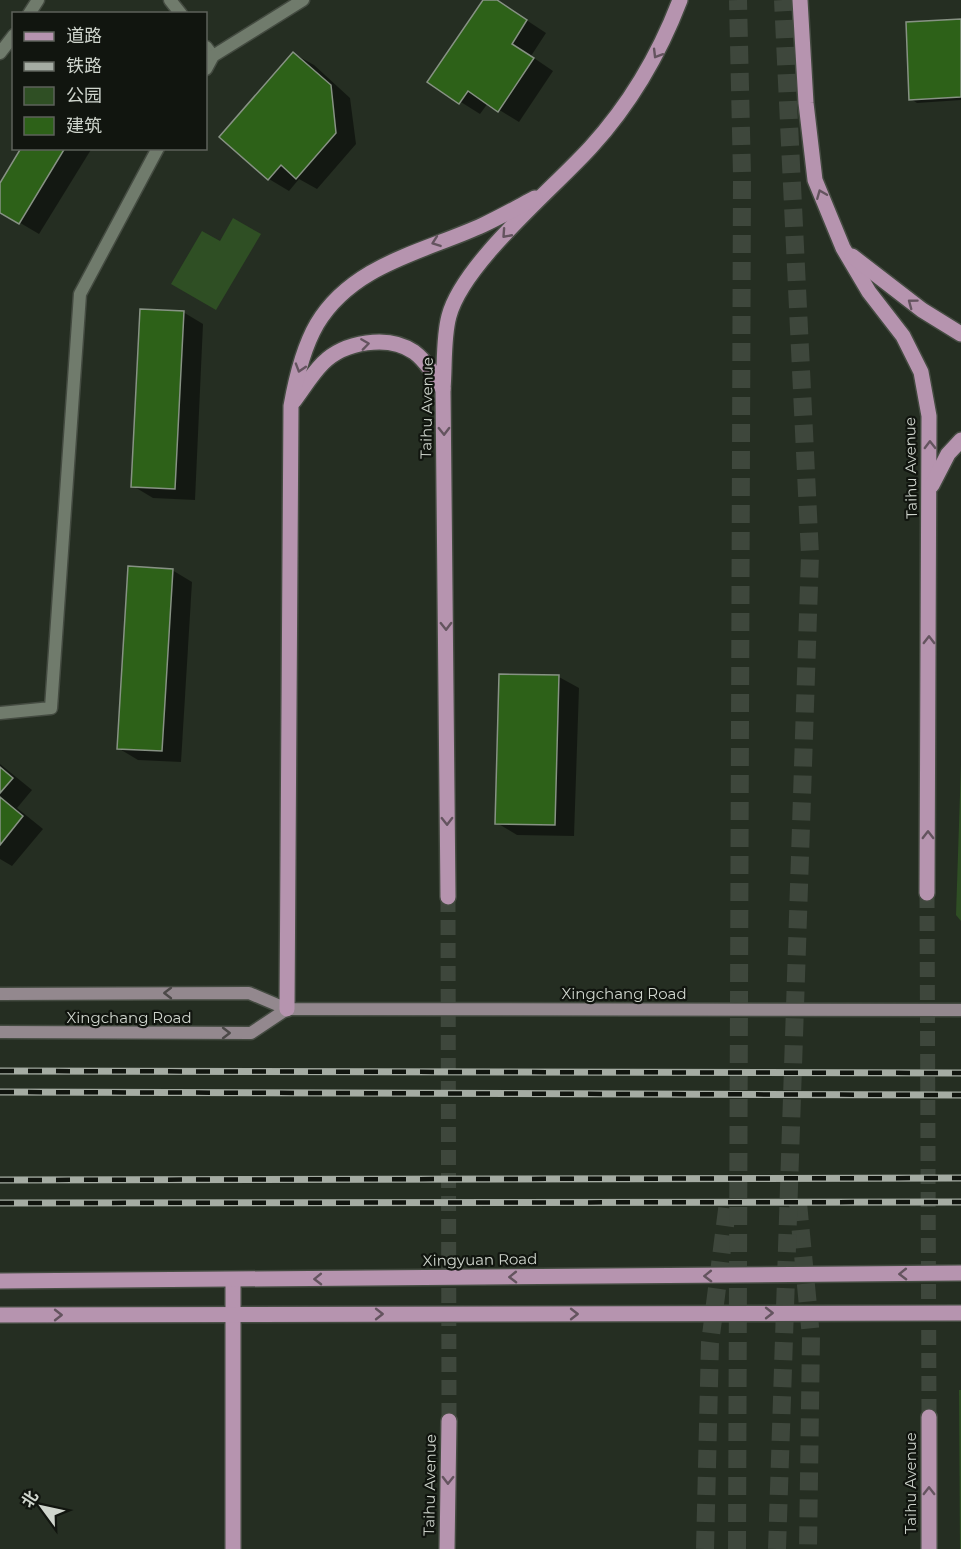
<svg xmlns="http://www.w3.org/2000/svg" width="961" height="1549" font-family="Montserrat,'Noto Sans SC',sans-serif">
<style>
.green{fill:#2f4f24}
.shadow{fill:#0007}
.building{fill:#2d6118;stroke:#879284;stroke-width:1.5}
.lines{fill:none;stroke-linecap:round;stroke-linejoin:round}
.primary-tunnel{stroke:#3e473c;stroke-width:15;stroke-dasharray:15 8;stroke-linecap:butt}
.highway-tunnel{stroke:#3e473c;stroke-width:18;stroke-dasharray:18 9;stroke-linecap:butt}
.lane-casing{stroke:#444b41;stroke-width:15}
.secondary-casing{stroke:#444b41;stroke-width:15}
.primary-casing{stroke:#444b41;stroke-width:18}
.lane{stroke:#707b6c;stroke-width:12}
.secondary{stroke:#93888e;stroke-width:12}
.primary{stroke:#b694af;stroke-width:15}
.rail-casing{stroke:#a5aca3;stroke-width:7}
.rail{stroke:#11150f;stroke-width:4.5;stroke-dasharray:14;stroke-linecap:butt}
.oneway{stroke:#64545f}
.oneway2{stroke:#4c4948}
.labels{text-anchor:middle;stroke-width:4.5;stroke-linejoin:round;paint-order:stroke}
.street-label{font-size:15px;fill:#cfd5cd;stroke:#11150f}
</style>
<rect width="100%" height="100%" fill="#252e22"/>
<g class="green">
<path d="M233,218l28,16 -45,76 -45,-26 31,-53 18,10z"/>
<path d="M961,764v157l-5,-6z"/>
<path d="M959,1390h2v159h-1z"/>
</g>
<g class="shadow">
<path d="M484,0h12l50,33 -15,23 22,15 -34,51 -31,-19 -8,11 -51,-32z"/>
<path d="M961,20v80l-44,3 -6,-4z"/>
<path d="M294,54l20,11 36,33 6,46 -39,45 -18,-10 -10,12 -20,-12 -48,-42z"/>
<path d="M23,148h69l-53,86 -39,-23v-25z"/>
<path d="M183,312l20,12 -8,176 -42,-2 -20,-12z"/>
<path d="M172,570l20,12 -11,180 -43,-2 -20,-12z"/>
<path d="M559,677l20,11 -5,148 -57,-1 -20,-12z"/>
<path d="M0,764l32,26 -15,18 26,21 -31,37 -12,-7z"/>
</g>
<g class="building">
<path d="M483,0h14l30,20 -15,24 22,14 -36,54 -30,-21 -9,13 -32,-22z"/>
<path d="M961,19v78l-52,3 -3,-78z"/>
<path d="M293,52l38,33 5,48 -40,46 -15,-14 -13,15 -49,-43z"/>
<path d="M21,148h44l-46,76 -19,-11v-30z"/>
<path d="M140,309l44,2 -9,178 -44,-2z"/>
<path d="M128,566l45,3 -11,182 -45,-2z"/>
<path d="M499,674l60,1 -4,150 -60,-1z"/>
<path d="M0,767l13,11 -13,15z"/>
<path d="M0,797l23,19 -23,29z"/>
</g>
<g class="lines">
<g class="primary-tunnel">
<path d="M927,893l2,524"/>
<path d="M448,897l1,524"/>
</g>
<g class="highway-tunnel">
<path d="M798,1203l13,134 -3,212"/>
<path d="M705,1549l5,-206 18,-141"/>
<path d="M737,1549l5,-1374 -4,-175"/>
<path d="M777,1549l33,-994 -27,-555"/>
</g>
<g class="lane-casing">
<g id="lane">
<path d="M170,0l11,14"/>
<path d="M29,14l9,-14"/>
<path d="M206,47l7,9"/>
<path d="M0,53l14,-18"/>
<path d="M206,69l7,-13 90,-56"/>
<path d="M0,713l51,-5 29,-414 78,-146"/>
</g>
</g>
<g class="secondary-casing">
<g id="secondary">
<path d="M0,994l249,-1 38,16 674,1"/>
<path d="M0,1032l251,1 36,-24"/>
</g>
</g>
<g class="primary-casing">
<g id="primary">
<path d="M800,0l6,103 9,77 28,68 26,44 34,44 18,36 8,44 -2,477"/>
<path d="M852,256l70,54 39,24"/>
<path d="M294,401c9,-12 18,-27 29,-38 21,-21 65,-29 91,-11 12,9 21,24 29,37"/>
<path d="M932,485l16,-31 13,-14"/>
<path d="M448,897l-5,-508c2,-23 0,-51 6,-73 14,-53 104,-127 142,-169 40,-44 68,-92 89,-147"/>
<path d="M287,1009l4,-603c5,-28 12,-58 26,-82 36,-60 107,-72 166,-99 17,-8 35,-18 52,-27"/>
<path d="M233,1280v269"/>
<path d="M0,1281l961,-8"/>
<path d="M0,1315l961,-2"/>
<path d="M929,1417v132"/>
<path d="M447,1549l2,-128"/>
</g>
</g>
<use href="#lane" class="lane"/>
<use href="#secondary" class="secondary"/>
<use href="#primary" class="primary"/>
<g class="rail-casing">
<g id="rail">
<path d="M0,1071l961,2"/>
<path d="M0,1092l961,3"/>
<path d="M0,1180l961,-2"/>
<path d="M0,1203l961,-1"/>
</g>
</g>
<use href="#rail" class="rail"/>
</g>
<defs><path id="oneway-chevron" d="M-2-3.5L2.5 0L-2 3.5" fill="none" stroke-width="1.6" stroke-linecap="round" stroke-linejoin="round" transform="scale(1.5)"/></defs>
<g class="oneway">
<use href="#oneway-chevron" transform="translate(657 54) rotate(121)"/>
<use href="#oneway-chevron" transform="translate(821 194) rotate(-112)"/>
<use href="#oneway-chevron" transform="translate(506 234) rotate(132)"/>
<use href="#oneway-chevron" transform="translate(436 242) rotate(160)"/>
<use href="#oneway-chevron" transform="translate(912 303) rotate(-143)"/>
<use href="#oneway-chevron" transform="translate(365 344) rotate(-8)"/>
<use href="#oneway-chevron" transform="translate(300 368) rotate(107)"/>
<use href="#oneway-chevron" transform="translate(444 431) rotate(89)"/>
<use href="#oneway-chevron" transform="translate(930 445) rotate(-91)"/>
<use href="#oneway-chevron" transform="translate(446 626) rotate(89)"/>
<use href="#oneway-chevron" transform="translate(929 640) rotate(-90)"/>
<use href="#oneway-chevron" transform="translate(447 821) rotate(89)"/>
<use href="#oneway-chevron" transform="translate(928 835) rotate(-90)"/>
<use href="#oneway-chevron" transform="translate(903 1274) rotate(179)"/>
<use href="#oneway-chevron" transform="translate(708 1276) rotate(179)"/>
<use href="#oneway-chevron" transform="translate(513 1277) rotate(179)"/>
<use href="#oneway-chevron" transform="translate(318 1279) rotate(179)"/>
<use href="#oneway-chevron" transform="translate(769 1313)"/>
<use href="#oneway-chevron" transform="translate(379 1314)"/>
<use href="#oneway-chevron" transform="translate(574 1314)"/>
<use href="#oneway-chevron" transform="translate(58 1315)"/>
<use href="#oneway-chevron" transform="translate(448 1480) rotate(91)"/>
<use href="#oneway-chevron" transform="translate(929 1491) rotate(-90)"/>
</g>
<g class="oneway2">
<use href="#oneway-chevron" transform="translate(168 993) rotate(180)"/>
<use href="#oneway-chevron" transform="translate(226 1033)"/>
</g>
<g class="labels">
<g class="street-label">
<text transform="translate(427 408) rotate(-89)" y="5">Taihu Avenue</text>
<text transform="translate(911 468) rotate(-91)" y="5">Taihu Avenue</text>
<text x="624" y="999">Xingchang Road</text>
<text x="129" y="1023">Xingchang Road</text>
<text transform="translate(480 1260) rotate(-1)" y="5">Xingyuan Road</text>
<text transform="translate(911 1483) rotate(-90)" y="5">Taihu Avenue</text>
<text transform="translate(430 1485) rotate(-89)" y="5">Taihu Avenue</text>
</g>
</g>
<rect x="12" y="12" width="195" height="138" fill="#11150f" stroke="#5d625b" stroke-width="1.5"/>
<rect x="24" y="32" width="30" height="9" fill="#b694af" stroke="#5d625b" stroke-width="1.5"/>
<text x="66" y="42" font-size="18" fill="#cfd5cd">道路</text>
<rect x="24" y="62" width="30" height="9" fill="#a5aca3" stroke="#5d625b" stroke-width="1.5"/>
<text x="66" y="72" font-size="18" fill="#cfd5cd">铁路</text>
<rect x="24" y="87" width="30" height="18" fill="#2f4f24" stroke="#5d625b" stroke-width="1.5"/>
<text x="66" y="102" font-size="18" fill="#cfd5cd">公园</text>
<rect x="24" y="117" width="30" height="18" fill="#2d6118" stroke="#5d625b" stroke-width="1.5"/>
<text x="66" y="132" font-size="18" fill="#cfd5cd">建筑</text>
<g transform="translate(42 1507) rotate(303)" stroke="#11150f" stroke-width="4.5" paint-order="stroke">
<path d="M0-4.5L10 22L0 15L-10 22Z" fill="#cfd5cd"/>
<text y="-9" font-size="16" font-weight="bold" text-anchor="middle" fill="#cfd5cd">北</text>
</g>
</svg>
